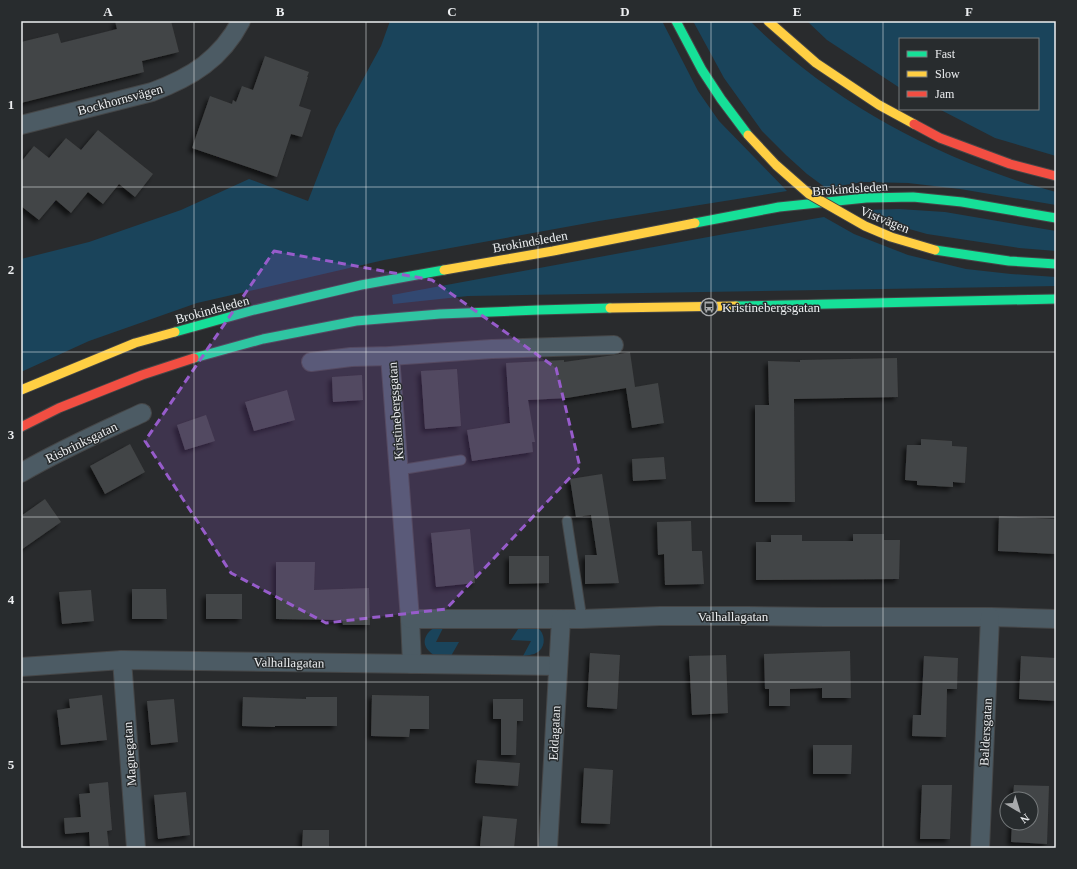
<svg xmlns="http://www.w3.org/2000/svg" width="1077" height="869" font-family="'Times New Roman',serif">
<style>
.green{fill:#1a445b}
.building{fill:#434546;filter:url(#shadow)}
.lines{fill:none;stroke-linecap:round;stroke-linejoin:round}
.lane-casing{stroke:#454647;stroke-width:11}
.street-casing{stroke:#454647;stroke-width:20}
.fast-casing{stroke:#454647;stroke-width:11}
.slow-casing{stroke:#454647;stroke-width:11}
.jam-casing{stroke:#454647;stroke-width:11}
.lane{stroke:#4c5b64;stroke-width:9}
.street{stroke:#4c5b64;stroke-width:18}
.fast{stroke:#16e098;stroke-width:9}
.slow{stroke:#ffcf43;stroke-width:9}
.jam{stroke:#f24e42;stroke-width:9}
.slow-bridge-casing{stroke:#454647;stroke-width:11;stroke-linecap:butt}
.slow-bridge{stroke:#ffcf43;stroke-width:9}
.marked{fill:#975ccb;fill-opacity:0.2;stroke:#975ccb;stroke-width:3;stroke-dasharray:8 5;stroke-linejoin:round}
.grid{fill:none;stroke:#eceef0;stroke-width:1;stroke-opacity:0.55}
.labels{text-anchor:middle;stroke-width:3;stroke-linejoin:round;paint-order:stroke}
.street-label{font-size:13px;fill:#eceef0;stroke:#282c2e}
.poi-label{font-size:13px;fill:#eceef0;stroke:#282c2e;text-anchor:start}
.neatline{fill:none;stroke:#eceef0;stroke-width:1.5}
.grid-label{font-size:13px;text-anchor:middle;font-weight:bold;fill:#eceef0}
</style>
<defs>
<filter id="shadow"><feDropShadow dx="-3.5" dy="3.5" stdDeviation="2" flood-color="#0009"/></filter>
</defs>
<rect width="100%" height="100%" fill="#292b2d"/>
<g class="green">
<path d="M390,21h272l36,70 21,30 68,70 -188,30 -215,39 -187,43 -108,38 -68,31v-113l68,-17 92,-32 68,-31 59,22 28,-72 45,-83z"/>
<path d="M693,21h57c70,70 158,121 251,154 18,7 37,12 55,17v13l-96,-16 -52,-6 -45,-1 -37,6 -19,-14 -21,-19 -24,-24 -38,-53z"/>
<path d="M807,21h249v135l-61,-18 -56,-29h99v-70h-138v49l-73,-48z"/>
<path d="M899,209l46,3 111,19v20l-37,-3 -92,-14 -25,-7 -18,-7 -20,-10z"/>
<path d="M824,217l30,17 54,21 58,14 45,5 45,3v9l-588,10 -75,8 -1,-9 338,-62z"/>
<path d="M532,625c2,1 6,2 8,5 6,7 5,19 -4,23 -3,2 -9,2 -13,3l8,-15 -20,-1 9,-14z"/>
<path d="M437,626h7l-8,16h23l-8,14c-4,0 -10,2 -13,1 -3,-1 -6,-3 -8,-5 -11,-10 -3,-21 7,-26z"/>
</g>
<g class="building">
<path d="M115,21h56l8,31 -37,9 2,11 -123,31v-61l37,-9 3,10 56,-14z"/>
<path d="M265,56l44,16 -2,5h1l-9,29 12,4 -9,27 -11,-3 -14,43 -85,-29 18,-52 22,8 1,-4 3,2 6,-16 11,4z"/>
<path d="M98,130l55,44 -18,23 -16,-13 -16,20 -15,-12 -17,21 -15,-13 -17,20 -18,-14v-44l13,-16 15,12 17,-20 15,12z"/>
<path d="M630,352l5,35 23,-4 6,40 -32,5 -6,-40 -59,10 -39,2 7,42h-3l1,10 -61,9 -5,-31 43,-7 -4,-60 58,-3v2l50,-7z"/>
<path d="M897,358l1,39 -104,2 1,103h-40v-97h14l-1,-44 32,1v-2z"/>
<path d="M457,369l4,57 -36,3 -4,-58z"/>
<path d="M362,375l1,25 -30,2 -1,-25z"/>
<path d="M287,390l8,30 -41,11 -9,-29z"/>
<path d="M206,415l9,26 -30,9 -8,-25z"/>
<path d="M921,439l31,2v5l15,1 -2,36 -12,-1v5l-36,-2v-4l-12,-1 2,-35h14z"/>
<path d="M130,444l15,28 -40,22 -15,-28z"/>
<path d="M664,457l2,22 -33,2 -1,-22z"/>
<path d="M602,474l17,109 -34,1v-29h12l-6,-40 -15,2 -6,-38z"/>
<path d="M45,499l16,23 -40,28v-34z"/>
<path d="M999,516l57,3v35l-58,-3z"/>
<path d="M691,521l1,30h10l2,33 -39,1 -1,-31 -6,1 -1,-33z"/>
<path d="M470,529l5,54 -39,4 -5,-54z"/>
<path d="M853,534h31v6h16l-1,39 -143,1v-38h15v-7h31v6h51z"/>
<path d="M509,556h40v27l-40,1z"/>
<path d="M276,562h39l-1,28 55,-2 1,37h-27l-1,-5 -66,-1z"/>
<path d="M132,589h34l1,30h-35z"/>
<path d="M91,590l3,31 -32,3 -3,-32z"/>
<rect x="206" y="594" width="36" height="25"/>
<path d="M850,651l1,47h-29v-10l-32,1v17h-21v-17h-4l-1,-35z"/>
<path d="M590,653l30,2 -3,54 -30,-2z"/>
<path d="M726,655l2,58 -36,2 -3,-59z"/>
<path d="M924,656l34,2 -1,31h-10l-1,48 -34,-1 1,-21h8z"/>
<path d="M1021,656l35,2v43l-37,-2z"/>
<path d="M102,695l5,45 -46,5 -4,-35 13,-2 -1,-9z"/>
<path d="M372,695l57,1v33h-19l-1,8 -38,-1z"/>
<path d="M243,697l63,2v-2h31v29h-62v1l-33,-1z"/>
<path d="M174,699l4,43 -27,3 -4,-44z"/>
<path d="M493,699h30v22h-6l-1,34h-15v-36h-8z"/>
<path d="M813,745h39l-1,29h-38z"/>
<path d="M477,760l43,3 -2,23 -43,-3z"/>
<path d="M584,768l29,2 -3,54 -29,-1z"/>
<path d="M108,782l4,48 -5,1 2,17h-19l-1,-16 -24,2 -1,-16 17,-1 -2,-23 11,-1 -1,-9z"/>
<path d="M922,785h30l-2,54h-30z"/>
<path d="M1014,785l35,1 -2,58 -36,-2 1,-19h19v-24h-18z"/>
<path d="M186,792l4,43 -32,4 -4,-44z"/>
<path d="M483,816l34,3 -3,29 -34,-2z"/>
<path d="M303,830h26v18h-27z"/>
</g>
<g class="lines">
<g class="lane-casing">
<g id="lane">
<path d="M399,470l62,-10"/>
<path d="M567,521l15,98"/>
</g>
</g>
<g class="street-casing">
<g id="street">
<path d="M21,125l131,-33c40,-15 69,-33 89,-71"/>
<path d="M390,356l20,263 2,45"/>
<path d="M311,362l40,-5 39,-1 102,-7 122,-4"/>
<path d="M21,473c39,-23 80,-41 121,-60"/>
<path d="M410,619h172l78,-3h88l77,1h165l66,2"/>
<path d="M122,660l14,188"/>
<path d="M21,667l101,-7 436,6"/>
<path d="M548,848l13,-229"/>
<path d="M980,848l10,-231"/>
</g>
</g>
<g class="fast-casing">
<g id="fast">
<path d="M676,21l26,49 19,29 27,36"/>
<path d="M695,223l84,-16 87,-9 47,-1 49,5 94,16"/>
<path d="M935,250l74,11 47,3"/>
<path d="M736,306l320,-7"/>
<path d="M175,332l79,-22 107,-25 83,-15"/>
<path d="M194,358l69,-19 93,-18 84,-7 98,-4 72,-2"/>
</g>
</g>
<g class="slow-casing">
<g id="slow">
<path d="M768,21l48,42 63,42 35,19"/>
<path d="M444,270l109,-19 142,-28"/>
<path d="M610,308l126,-2"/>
<path d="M21,390l114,-47 40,-11"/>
</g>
</g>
<g class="jam-casing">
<g id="jam">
<path d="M914,124l26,14 70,26 46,12"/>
<path d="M21,427l38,-19 83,-33 52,-17"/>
</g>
</g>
<use href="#lane" class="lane"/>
<use href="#street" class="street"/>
<use href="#fast" class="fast"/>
<use href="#slow" class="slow"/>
<use href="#jam" class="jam"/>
<g class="slow-bridge-casing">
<path id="slow-bridge" d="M748,135l28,30 33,29 56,32 26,11 44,13"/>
</g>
<use href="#slow-bridge" class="slow-bridge"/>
</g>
<path class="marked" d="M274,251l158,29 124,88 24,99 -134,142 -120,14 -95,-50 -86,-132z"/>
<path class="grid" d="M194,21v827M366,21v827M538,21v827M711,21v827M883,21v827M21,187h1035M21,352h1035M21,517h1035M21,682h1035"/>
<defs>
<g id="bus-ring" transform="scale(0.9)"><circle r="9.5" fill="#282c2e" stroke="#a8aaac" stroke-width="1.5"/><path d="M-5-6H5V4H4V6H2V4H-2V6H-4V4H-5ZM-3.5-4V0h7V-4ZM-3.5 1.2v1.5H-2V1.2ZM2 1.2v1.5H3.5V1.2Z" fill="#a8aaac"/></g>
</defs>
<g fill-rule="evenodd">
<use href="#bus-ring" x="709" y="307"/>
</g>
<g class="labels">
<g class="street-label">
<text transform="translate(120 99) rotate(-15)" y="5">Bockhornsvägen</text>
<text transform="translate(850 188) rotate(-4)" y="5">Brokindsleden</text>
<text transform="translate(885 219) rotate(22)" y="5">Vistvägen</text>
<text transform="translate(530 241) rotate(-10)" y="5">Brokindsleden</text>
<text transform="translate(212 309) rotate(-15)" y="5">Brokindsleden</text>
<text transform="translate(395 411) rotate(-94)" y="5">Kristinebergsgatan</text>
<text transform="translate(81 442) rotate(-26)" y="5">Risbrinksgatan</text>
<text x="733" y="621">Valhallagatan</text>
<text transform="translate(289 662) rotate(1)" y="5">Valhallagatan</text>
<text transform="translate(985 732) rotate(-87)" y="5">Baldersgatan</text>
<text transform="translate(554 733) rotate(-87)" y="5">Eddagatan</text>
<text transform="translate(129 754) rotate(-94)" y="5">Magnegatan</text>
</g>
<g class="poi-label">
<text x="722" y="312">Kristinebergsgatan</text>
</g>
</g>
<rect width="1077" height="869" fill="none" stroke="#282c2e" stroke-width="44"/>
<rect x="899" y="38" width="140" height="72" fill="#282c2e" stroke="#767a7c"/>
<rect x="907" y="51" width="20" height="6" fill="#16e098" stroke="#767a7c"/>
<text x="935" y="58" font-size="12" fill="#eceef0">Fast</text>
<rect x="907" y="71" width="20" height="6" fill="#ffcf43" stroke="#767a7c"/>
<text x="935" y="78" font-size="12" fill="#eceef0">Slow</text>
<rect x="907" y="91" width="20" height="6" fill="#f24e42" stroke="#767a7c"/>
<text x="935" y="98" font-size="12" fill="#eceef0">Jam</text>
<g transform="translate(1019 811) rotate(142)"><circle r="19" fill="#282c2e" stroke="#767a7c"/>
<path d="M0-3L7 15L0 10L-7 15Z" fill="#a8aaac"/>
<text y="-6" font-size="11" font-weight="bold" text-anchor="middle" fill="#eceef0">N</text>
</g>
<rect x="22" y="22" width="1033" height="825" class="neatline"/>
<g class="grid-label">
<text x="108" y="16">A</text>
<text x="280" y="16">B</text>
<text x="452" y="16">C</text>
<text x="625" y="16">D</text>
<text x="797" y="16">E</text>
<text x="969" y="16">F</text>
<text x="11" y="109">1</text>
<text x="11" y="274">2</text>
<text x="11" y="439">3</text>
<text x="11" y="604">4</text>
<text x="11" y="769">5</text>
</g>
</svg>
